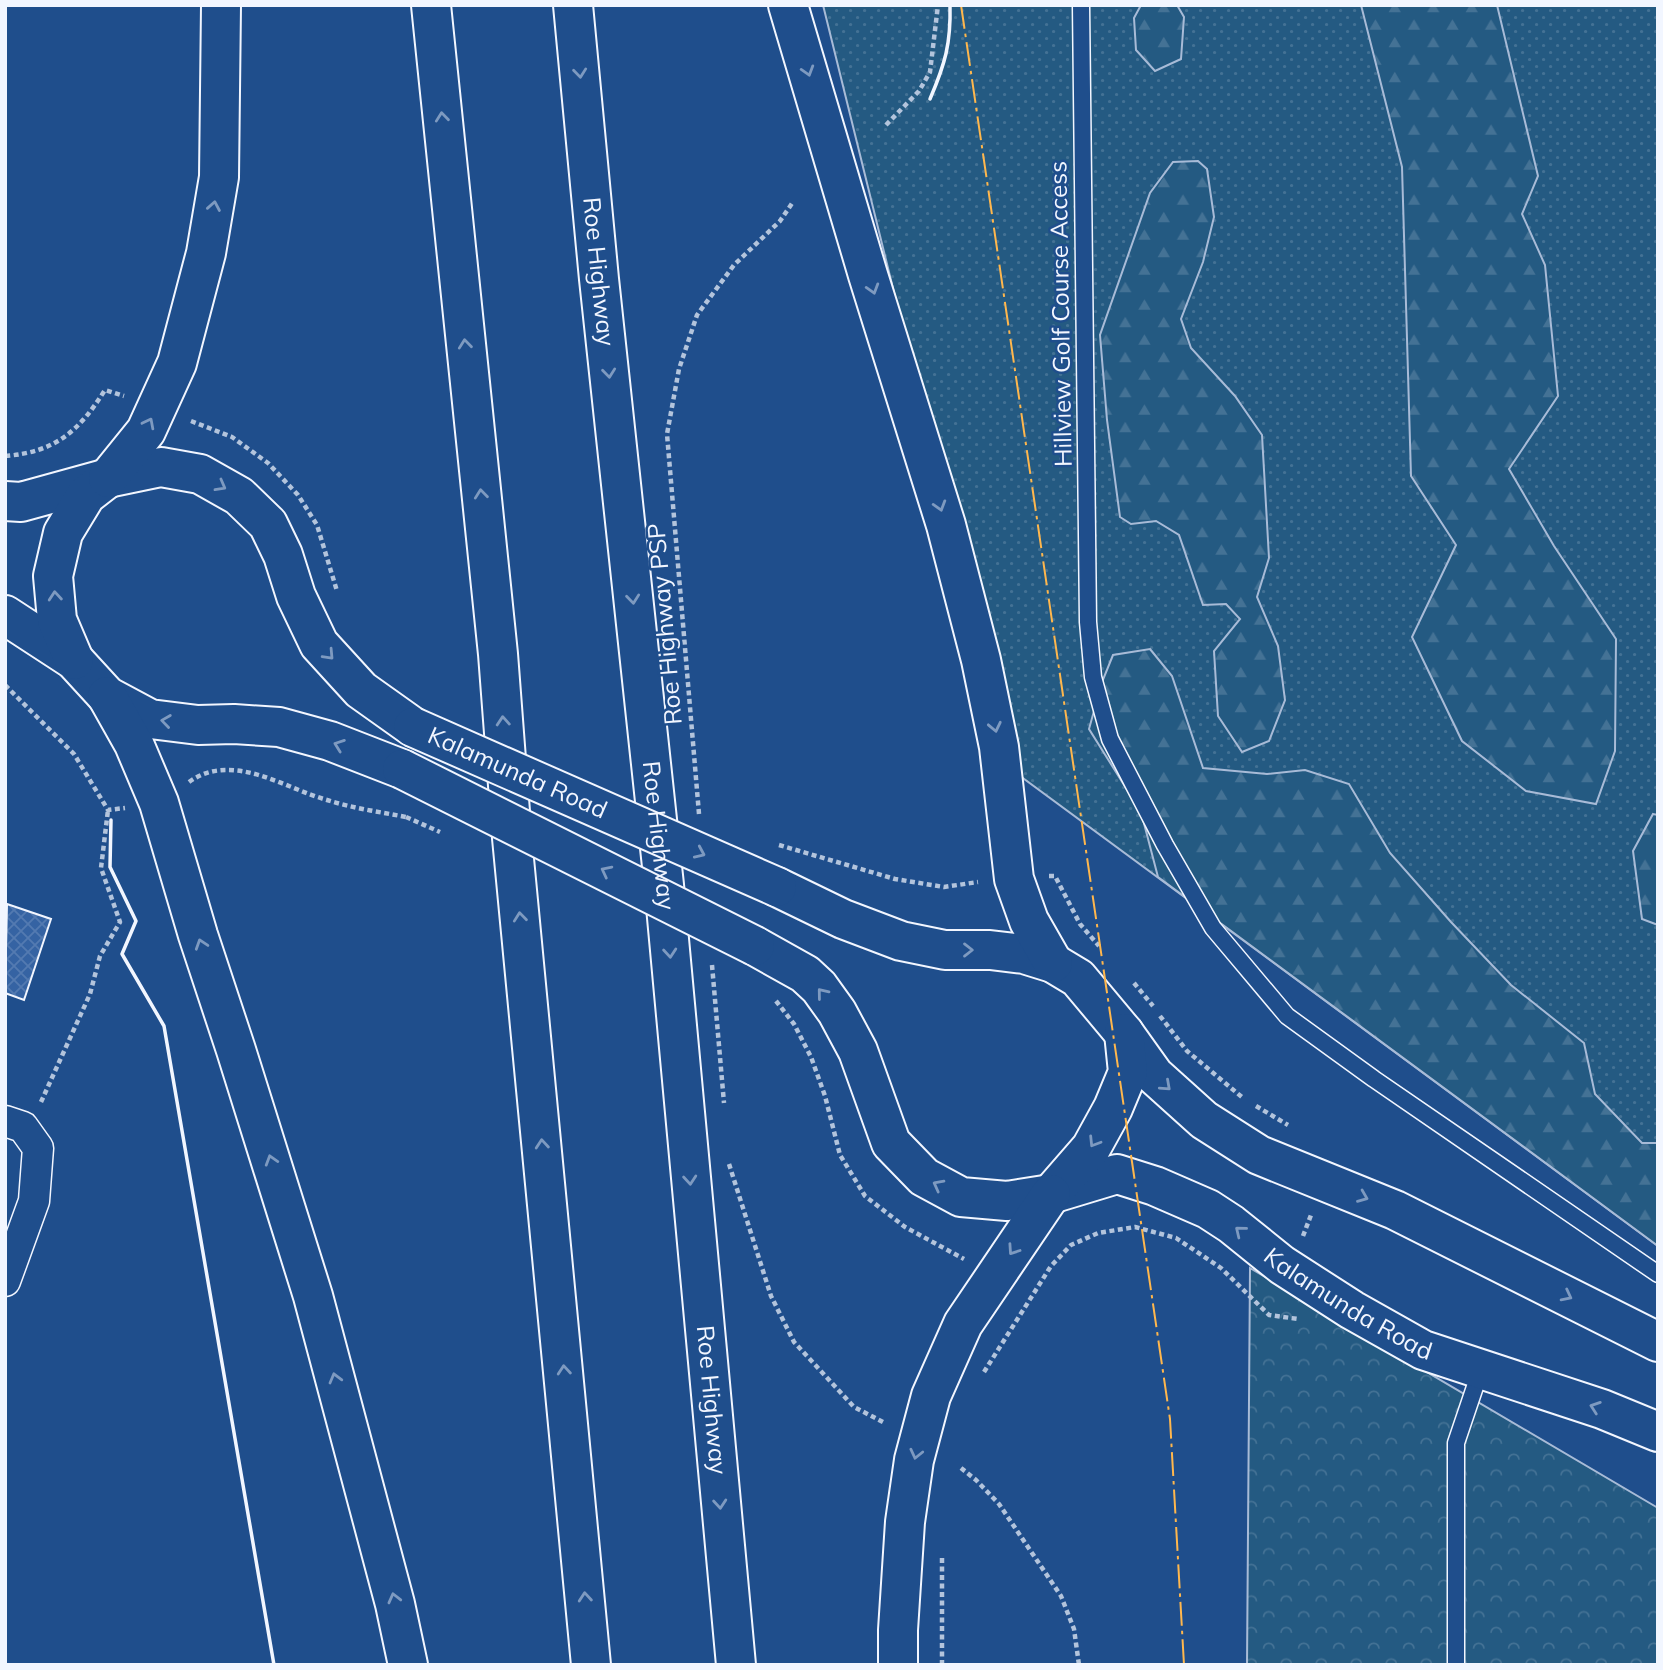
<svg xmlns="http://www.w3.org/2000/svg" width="1663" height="1670" font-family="Mulish,sans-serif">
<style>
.grass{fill:url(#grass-dots);stroke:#a8bbd7;stroke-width:2}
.forest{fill:url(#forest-firs);stroke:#a8bbd7;stroke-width:2}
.park{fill:url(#park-crowns);stroke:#a8bbd7;stroke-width:2}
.building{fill:url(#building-cross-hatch);stroke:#f2f6ff;stroke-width:2}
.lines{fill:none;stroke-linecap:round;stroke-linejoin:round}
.lane-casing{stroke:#f2f6ff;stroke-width:19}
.street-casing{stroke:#f2f6ff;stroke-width:33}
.primary-casing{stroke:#f2f6ff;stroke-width:42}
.highway-casing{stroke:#f2f6ff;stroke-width:42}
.path{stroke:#b3c4dc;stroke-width:4.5;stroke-dasharray:5 3.5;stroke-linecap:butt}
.lane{stroke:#1f4e8c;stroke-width:16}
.street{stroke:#1f4e8c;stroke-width:30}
.primary{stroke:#1f4e8c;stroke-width:38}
.highway{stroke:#1f4e8c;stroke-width:38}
.primary-bridge-casing{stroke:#f2f6ff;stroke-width:42;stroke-linecap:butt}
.path-bridge{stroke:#b3c4dc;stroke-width:4.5;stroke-dasharray:5 3.5;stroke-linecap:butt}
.primary-bridge{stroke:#1f4e8c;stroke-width:38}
.wall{stroke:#f2f6ff;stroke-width:3.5}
.power{stroke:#ffb74d;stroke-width:2;stroke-dasharray:24 5 3.5 5;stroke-linecap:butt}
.oneway{stroke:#7e9ac0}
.labels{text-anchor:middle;stroke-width:5;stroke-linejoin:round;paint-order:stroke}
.street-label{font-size:24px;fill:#f2f6ff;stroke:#1f4e8c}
</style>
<defs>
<pattern id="grass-dots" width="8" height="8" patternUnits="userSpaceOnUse" patternTransform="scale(1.75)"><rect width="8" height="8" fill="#245a82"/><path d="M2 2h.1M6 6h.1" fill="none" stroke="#447295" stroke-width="1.8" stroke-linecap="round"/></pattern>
<pattern id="forest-firs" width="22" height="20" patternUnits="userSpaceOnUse" patternTransform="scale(1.75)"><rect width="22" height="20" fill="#245a82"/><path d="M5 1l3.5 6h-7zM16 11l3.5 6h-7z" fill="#447295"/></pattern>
<pattern id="park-crowns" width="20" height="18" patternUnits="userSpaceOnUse" patternTransform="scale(1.75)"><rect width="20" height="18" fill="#245a82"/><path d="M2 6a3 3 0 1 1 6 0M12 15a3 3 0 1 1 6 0" fill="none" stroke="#447295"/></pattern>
<pattern id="building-cross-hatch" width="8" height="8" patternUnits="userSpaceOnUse" patternTransform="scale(1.75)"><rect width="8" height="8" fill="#3563a3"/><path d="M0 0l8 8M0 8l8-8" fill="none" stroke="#537ab1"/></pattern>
</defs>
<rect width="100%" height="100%" fill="#1f4e8c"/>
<path class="grass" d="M823,5h835v1241l-646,-476z"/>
<g class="forest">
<path d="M1141,5h36l7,12 -3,42 -26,12 -19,-21 -2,-32z"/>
<path d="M1361,5h136l41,171 -16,38 23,51 13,131 -49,73 45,77 62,93 -1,112 -19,53 -70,-13 -64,-50 -50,-104 44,-92 -45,-69 -9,-309z"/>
<path d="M1198,161l9,8 7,48 -11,45 -22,57 10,29 44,48 27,39 7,123 -12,39 21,49 7,54 -16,41 -27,11 -24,-36 -4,-65 26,-32 -14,-15 -23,1 -24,-70 -23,-14 -25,3 -11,-7 -13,-97 -7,-85 50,-142 23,-31z"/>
<path d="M1150,649l22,27 31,92 64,6 38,-4 44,14 41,69 61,69 60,63 73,58 11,51 47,49h16v103l-500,-369 -17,-65 -52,-83 13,-47 11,-27z"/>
<path d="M1653,814l5,1v110l-16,-6 -9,-68z"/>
</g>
<path class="park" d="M1250,1268l408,240v157h-411z"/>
<path class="building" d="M7,904l44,15 -27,81 -19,-7z"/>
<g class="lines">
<g class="lane-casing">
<g id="lane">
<path d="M1081,5l7,617 5,55 17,62 55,106 48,83 74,88 87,63 284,195"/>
<path d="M1456,1665v-222l25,-74"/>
</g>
</g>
<g class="street-casing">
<path id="street" d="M5,1121l18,6 15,21 -4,53 -29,80"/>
</g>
<g class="primary-casing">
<g id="primary">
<path d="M5,501l16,1 87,-24 53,-11 39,7 39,22 29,28 15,31 13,41 23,48 42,46 52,37"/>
<path d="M5,615l69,45 33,36 43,23 48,6 36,-1 45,3 51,14 72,28"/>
<path d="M74,660l-17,-40 -4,-44 10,-43 23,-38 22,-17"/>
<path d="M777,887l66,32 58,22 44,9h45l34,4 29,9 25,15 46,55 30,42 50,45 55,35 136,55 263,132"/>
<path id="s1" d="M755,946l50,28 14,13 18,25 21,39 33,92 33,34 37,20 46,4 44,-7 66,-20 38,12 53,23 23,15 51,41 70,45 71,40 179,59 56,23"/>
<path d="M1051,1194l40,-46 22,-40 15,-36 -4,-39"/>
</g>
</g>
<g class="highway-casing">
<g id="highway">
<path d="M431,5l67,649 14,184 79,827"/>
<path id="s2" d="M573,5l26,274 65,606 72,780"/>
<path d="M788,5l80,270 78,250 35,135 18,87 15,132 15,42 24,42"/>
<path d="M108,478l38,-47 31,-68 29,-110 13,-76 2,-172"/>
<path d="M107,696l27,48 25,59 39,132 38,115 77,246 82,308 13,61"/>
<path d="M898,1665v-35l7,-108 9,-62 17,-64 32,-72 88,-130"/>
</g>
</g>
<g class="path">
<path d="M886,125l33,-34 11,-19 8,-67"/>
<path d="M191,421l41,16 36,26 30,32 19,30 20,66"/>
<path d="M5,456c51,-4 74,-25 100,-66l19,6"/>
<path d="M5,685l69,69 34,56 17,-2"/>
<path d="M189,782c43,-31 95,6 138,18 25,8 53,12 79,17"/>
<path d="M699,814l-32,-380 12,-65 18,-54 37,-50 46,-44 13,-19"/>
<path d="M779,845l116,34 49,8 34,-5"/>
<path d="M1049,876h6l25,48 19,22"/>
<path d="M712,965l12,138"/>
<path d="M1134,983l19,23"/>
<path d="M776,1001l18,23 17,33 14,39 15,59 25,41 40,31 59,32"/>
<path d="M1160,1016l27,35 56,47"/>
<path d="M41,1102l49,-108 10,-38 20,-34 -19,-54 7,-58"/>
<path d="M1256,1106l32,19"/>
<path d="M729,1164l42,132 23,46 60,65 29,15"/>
<path d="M1303,1236l8,-21"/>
<path d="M984,1372l67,-106 20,-21 27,-12 37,-6 41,11 45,30 48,47 29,4"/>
<path d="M961,1468l15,12 23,24 62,92 13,33 5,36"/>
<path d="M942,1665v-107"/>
</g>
<use href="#lane" class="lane"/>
<use href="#street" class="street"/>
<use href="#primary" class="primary"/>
<use href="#highway" class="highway"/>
<g class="primary-bridge-casing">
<g id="primary-bridge">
<path id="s3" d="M413,727l364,160"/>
<path d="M402,769l353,177"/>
</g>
</g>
<path class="path-bridge" d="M406,817l34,15"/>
<use href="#primary-bridge" class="primary-bridge"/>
<g class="wall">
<path d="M930,99c15,-35 21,-55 20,-94"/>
<path d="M111,820l-1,47 26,54 -14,33 42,72 110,639"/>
</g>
<path class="power" d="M961,5l209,1414 14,246"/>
</g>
<defs><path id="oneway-chevron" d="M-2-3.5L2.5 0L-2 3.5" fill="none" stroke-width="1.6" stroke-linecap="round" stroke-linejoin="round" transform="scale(1.75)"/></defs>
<g class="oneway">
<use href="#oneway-chevron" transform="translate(808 71) rotate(73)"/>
<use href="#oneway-chevron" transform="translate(580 73) rotate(84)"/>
<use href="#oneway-chevron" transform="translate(442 117) rotate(-96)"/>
<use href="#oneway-chevron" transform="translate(214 206) rotate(-80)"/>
<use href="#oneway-chevron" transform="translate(873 289) rotate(73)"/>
<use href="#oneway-chevron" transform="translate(465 344) rotate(-96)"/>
<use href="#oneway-chevron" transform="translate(609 373) rotate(84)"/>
<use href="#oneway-chevron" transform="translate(149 423) rotate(-63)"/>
<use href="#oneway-chevron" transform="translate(221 486) rotate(29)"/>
<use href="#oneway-chevron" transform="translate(481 494) rotate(-96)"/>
<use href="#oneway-chevron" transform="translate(940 506) rotate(73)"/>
<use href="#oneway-chevron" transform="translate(55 596) rotate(-95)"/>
<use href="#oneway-chevron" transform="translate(633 599) rotate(84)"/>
<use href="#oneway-chevron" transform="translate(329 655) rotate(47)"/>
<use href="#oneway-chevron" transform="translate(166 721) rotate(-172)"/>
<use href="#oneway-chevron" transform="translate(503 721) rotate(-94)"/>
<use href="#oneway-chevron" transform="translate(995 727) rotate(78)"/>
<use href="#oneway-chevron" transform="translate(339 745) rotate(-160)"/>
<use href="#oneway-chevron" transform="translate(700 853) rotate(24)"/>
<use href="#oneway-chevron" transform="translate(606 871) rotate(-153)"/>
<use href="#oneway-chevron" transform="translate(520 917) rotate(-96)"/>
<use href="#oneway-chevron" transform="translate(201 944) rotate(-108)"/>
<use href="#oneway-chevron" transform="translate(968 950)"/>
<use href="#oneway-chevron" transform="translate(670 953) rotate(85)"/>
<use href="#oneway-chevron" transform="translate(822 993) rotate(-129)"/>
<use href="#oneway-chevron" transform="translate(1166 1086) rotate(42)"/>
<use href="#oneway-chevron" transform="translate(1094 1142) rotate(122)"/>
<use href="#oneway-chevron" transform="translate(542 1144) rotate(-95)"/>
<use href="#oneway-chevron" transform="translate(271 1160) rotate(-107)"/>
<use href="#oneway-chevron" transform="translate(690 1180) rotate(85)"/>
<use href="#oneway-chevron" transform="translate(938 1185) rotate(-152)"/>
<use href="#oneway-chevron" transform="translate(1363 1197) rotate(22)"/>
<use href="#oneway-chevron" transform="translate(1240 1231) rotate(-141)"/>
<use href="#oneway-chevron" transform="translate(1013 1250) rotate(124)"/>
<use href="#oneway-chevron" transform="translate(1567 1296) rotate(27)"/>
<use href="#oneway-chevron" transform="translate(564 1370) rotate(-95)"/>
<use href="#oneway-chevron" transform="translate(335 1378) rotate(-105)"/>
<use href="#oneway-chevron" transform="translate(1595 1407) rotate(-161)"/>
<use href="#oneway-chevron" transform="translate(916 1454) rotate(103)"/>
<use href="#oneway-chevron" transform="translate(720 1504) rotate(85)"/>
<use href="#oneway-chevron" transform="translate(585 1597) rotate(-95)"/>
<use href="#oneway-chevron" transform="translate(394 1598) rotate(-104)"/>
</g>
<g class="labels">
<g class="street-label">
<text dy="8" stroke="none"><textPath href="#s2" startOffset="268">Roe Highway</textPath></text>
<text transform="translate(1061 314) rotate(-91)" y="8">Hillview Golf Course Access</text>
<text transform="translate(665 624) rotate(-95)" y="8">Roe Highway PSP</text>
<text dy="8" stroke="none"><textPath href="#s3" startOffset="114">Kalamunda Road</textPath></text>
<text dy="8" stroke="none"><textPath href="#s2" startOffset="835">Roe Highway</textPath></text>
<text dy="8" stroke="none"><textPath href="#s1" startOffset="766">Kalamunda Road</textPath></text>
<text dy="8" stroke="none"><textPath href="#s2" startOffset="1402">Roe Highway</textPath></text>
</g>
</g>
<rect width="1663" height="1670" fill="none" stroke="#f2f6ff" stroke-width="14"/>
</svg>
